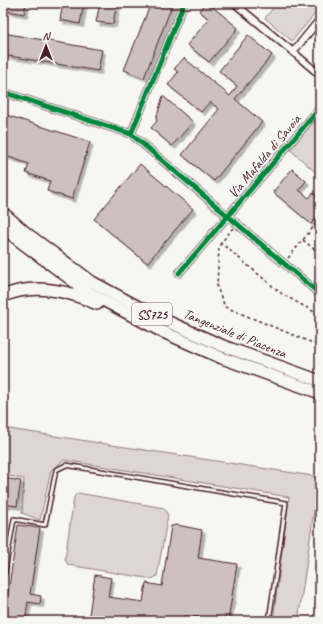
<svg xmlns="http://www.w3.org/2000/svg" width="323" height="624" font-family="Caveat,sans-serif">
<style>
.green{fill:#ddd6d5;stroke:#947a80}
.building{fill:#ccc1c0;stroke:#4a1f2b;filter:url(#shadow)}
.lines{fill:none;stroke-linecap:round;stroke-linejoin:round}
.service-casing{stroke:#4a1f2b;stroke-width:6}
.minor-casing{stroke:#4a1f2b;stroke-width:9}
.trunk-casing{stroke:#4a1f2b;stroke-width:14}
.path{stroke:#4a1f2b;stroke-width:1.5;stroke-dasharray:3 3;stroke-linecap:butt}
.service{stroke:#f6f6f2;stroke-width:3}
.minor{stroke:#f6f6f2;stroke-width:6}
.trunk{stroke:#f6f6f2;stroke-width:11}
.cycleway-casing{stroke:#f6f6f2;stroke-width:8}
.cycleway{stroke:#00873e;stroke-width:5}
.labels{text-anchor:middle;stroke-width:3;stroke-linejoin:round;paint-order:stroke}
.shield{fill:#f6f6f2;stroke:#7e6067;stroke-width:1}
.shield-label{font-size:13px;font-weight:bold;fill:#4a1f2b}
.street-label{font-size:14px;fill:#4a1f2b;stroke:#f6f6f2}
</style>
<defs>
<filter id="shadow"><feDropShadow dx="3.5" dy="3.5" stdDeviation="0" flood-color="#0004"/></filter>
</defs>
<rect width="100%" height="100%" fill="#f6f6f2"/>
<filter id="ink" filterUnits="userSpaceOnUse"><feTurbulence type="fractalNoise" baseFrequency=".025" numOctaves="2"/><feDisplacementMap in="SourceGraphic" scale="8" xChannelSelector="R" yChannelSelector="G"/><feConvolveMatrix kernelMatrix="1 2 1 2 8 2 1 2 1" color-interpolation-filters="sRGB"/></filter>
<g filter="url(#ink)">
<g class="green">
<path d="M277,3h43v5l-28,33 -27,-23z"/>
<path d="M320,108v68l-33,-29z"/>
<path d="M3,428l316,49 -21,144h-25l16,-124 -225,-37 -13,10 -11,50 -18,-7 2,-34 -21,-4z"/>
<path d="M78,493l86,15 4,7 -11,61 -5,3 -84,-14 -3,-6 9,-62z"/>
</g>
<g class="building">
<path d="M3,3h23l-2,11 -21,-4z"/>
<path d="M63,3h21l-4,21 -20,-4z"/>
<path d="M100,3h17l-4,21 -17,-2z"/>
<path d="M151,3h22l-29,75 -20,-8z"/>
<path d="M205,3h3l30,25 -29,34 -22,-17 22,-26 -10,-8z"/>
<path d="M3,33l99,17 -4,21 -95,-16z"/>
<path d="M248,35l24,20 -37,44 27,23 -48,59 -32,-26 37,-46 -9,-7 -9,10 -33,-27 10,-13 -4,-3 10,-11 46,38 7,-10 -18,-15z"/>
<path d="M163,96l30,26 -21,24 -21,-18 6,-7 -1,-2z"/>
<path d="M3,114l87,28 -18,57 -25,-8 3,-10 -24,-8 3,-9 -26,-9 3,-9 -3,-1z"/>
<path d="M140,164l53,45 -46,54 -53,-44z"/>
<path d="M292,169l14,12 -7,9 10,8 4,-5 7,6v15l-9,10 -38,-32z"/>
<path d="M3,478l18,3 -4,25 -14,-2z"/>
<path d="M18,525l22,3 -10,66 11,2 -1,8 -12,-2 -3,19h-21z"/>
<path d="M177,525l25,5 -4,28 39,6 -9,57h-28l1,-4 -17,-1 -1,5h-95l7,-46 16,3 -3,19 35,5 3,-19 16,3 9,-60z"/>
</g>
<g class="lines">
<g class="service-casing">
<path id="service" d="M3,582l11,-63 31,6 11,-55 10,-5 220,38 -17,118"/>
</g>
<g class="minor-casing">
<g id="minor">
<path d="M234,3l59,49"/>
<path d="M320,19l-27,33 27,23"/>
<path d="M3,92l128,42 189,160"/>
<path d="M131,134l53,-131"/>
<path d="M179,273l141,-165"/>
</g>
</g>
<g class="trunk-casing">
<g id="trunk">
<path d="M3,213l23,20 66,49 63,34 68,30 97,35"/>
<path d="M3,227l18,15 67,50 73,39 61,27 98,35"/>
<path d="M3,296c31,-13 64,-6 94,8"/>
</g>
</g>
<g class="path">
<path d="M233,228l-12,15 61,51 38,21"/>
<path d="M303,240l17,14"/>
<path d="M221,243l-2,4 -2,40 8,20 95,39"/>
<path d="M288,258l32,-39"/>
</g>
<use href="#service" class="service"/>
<use href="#minor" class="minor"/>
<use href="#trunk" class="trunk"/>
<g class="cycleway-casing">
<g id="cycleway">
<path d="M3,92l128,42 189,160"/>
<path d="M131,134l53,-131"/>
<path d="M179,273l141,-165"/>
</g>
</g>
<use href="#cycleway" class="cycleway"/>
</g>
</g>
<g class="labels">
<rect class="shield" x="132" y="303" width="40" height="22" rx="3"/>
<g class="shield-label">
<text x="152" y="319">SS725</text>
</g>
<g class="street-label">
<text transform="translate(264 156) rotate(-50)" y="5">Via Mafalda di Savoia</text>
<text transform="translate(235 333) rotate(22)" y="5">Tangenziale di Piacenza</text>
</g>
</g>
<rect width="323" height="624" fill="none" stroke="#f6f6f2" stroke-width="16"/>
<rect x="8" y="8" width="307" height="608" fill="none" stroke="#4a1f2b" stroke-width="1.5" filter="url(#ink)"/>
<g transform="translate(46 46)" stroke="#f6f6f2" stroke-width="3" paint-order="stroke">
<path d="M0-3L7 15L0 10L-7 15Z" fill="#4a1f2b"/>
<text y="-6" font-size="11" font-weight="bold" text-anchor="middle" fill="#4a1f2b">N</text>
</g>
</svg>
